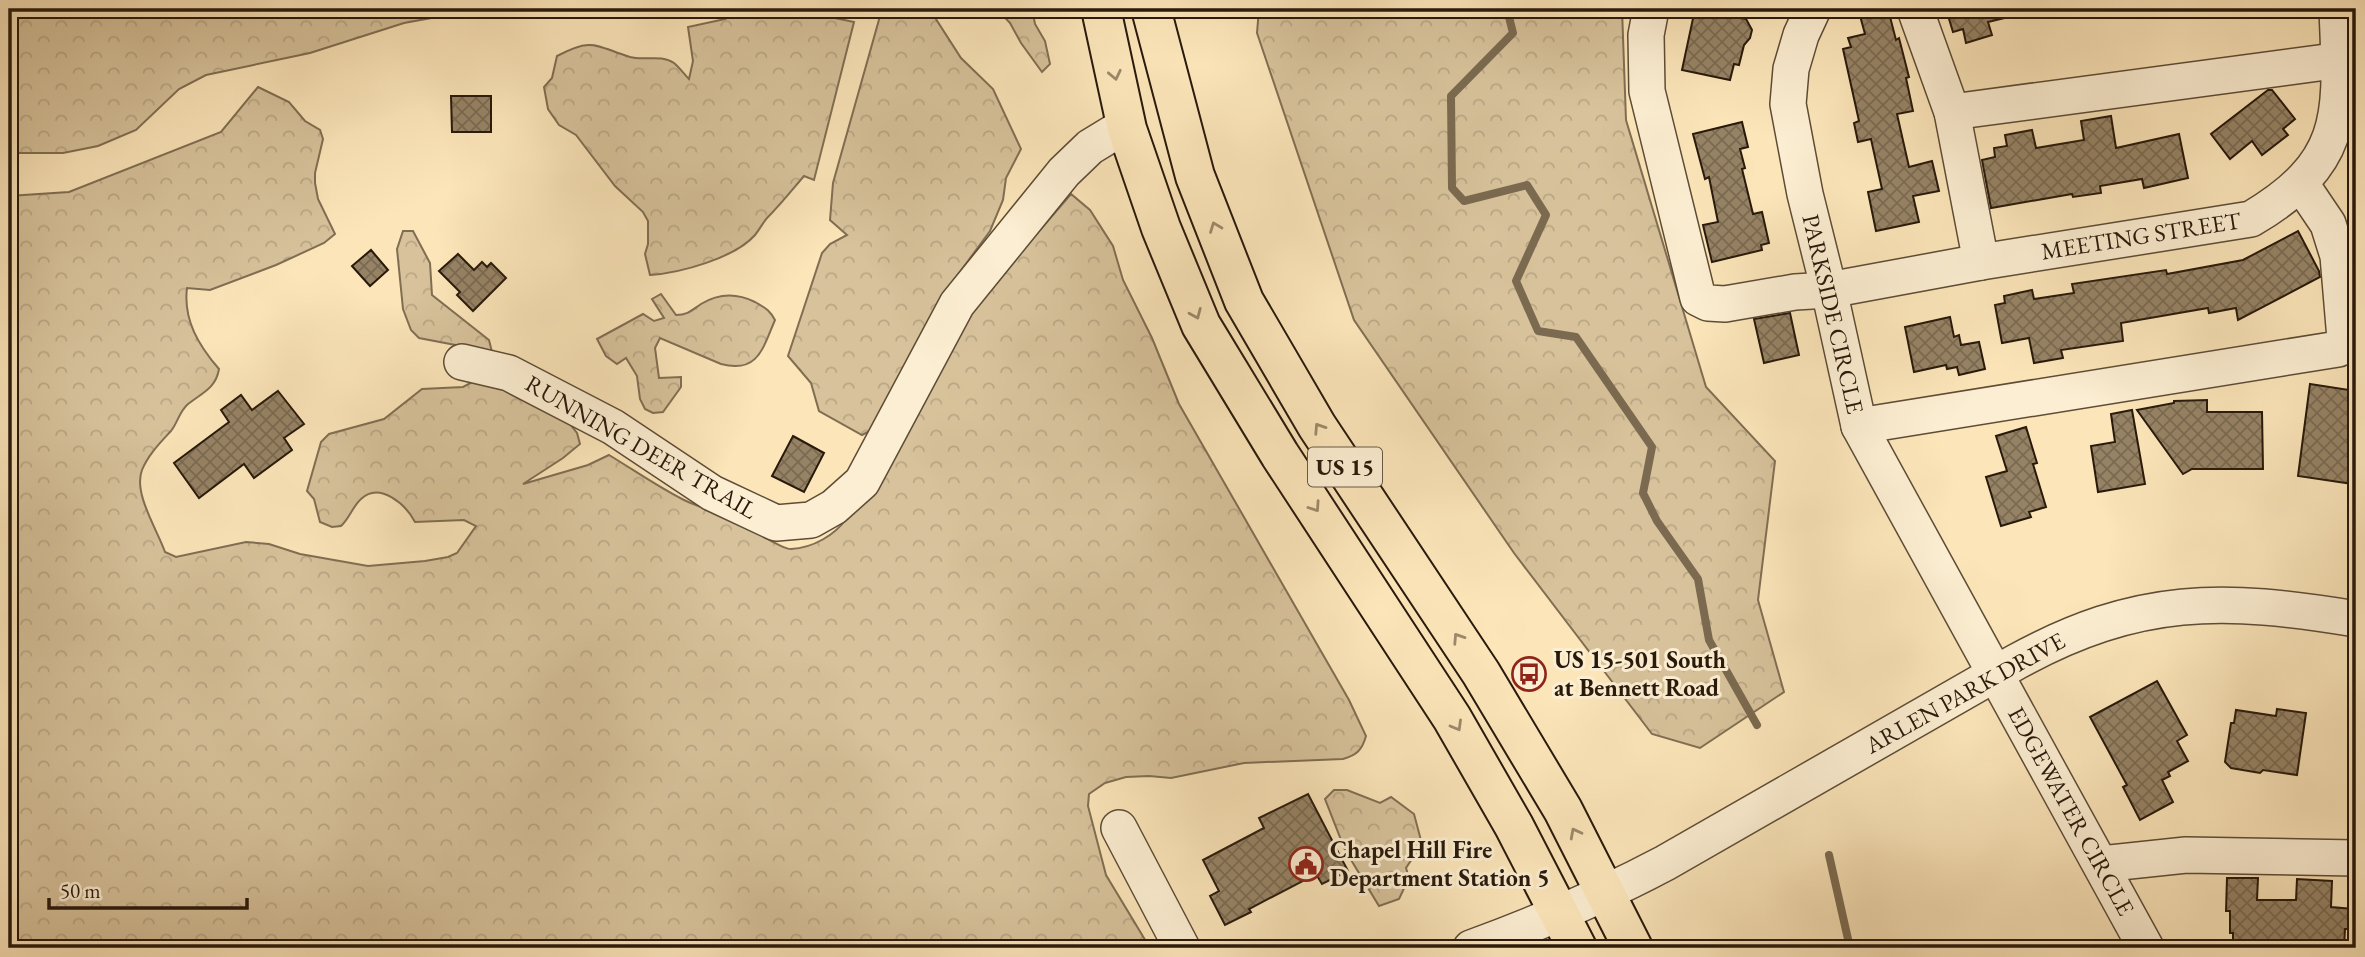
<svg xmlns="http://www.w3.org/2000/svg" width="2365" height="957" font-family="'EB Garamond',serif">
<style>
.forest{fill:url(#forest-crowns);stroke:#806e53;stroke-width:2}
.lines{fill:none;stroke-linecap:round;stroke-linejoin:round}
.stream{stroke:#7b6a50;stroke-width:8}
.building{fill:url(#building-cross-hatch);stroke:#28190b;stroke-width:2}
.minor-casing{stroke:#5d4c36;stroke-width:38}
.highway-casing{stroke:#28190b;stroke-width:42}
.minor{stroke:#fceed2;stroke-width:35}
.highway{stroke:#fbe5b9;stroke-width:38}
.oneway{stroke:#9c896b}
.labels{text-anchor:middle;stroke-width:6;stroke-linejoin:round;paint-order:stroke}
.shield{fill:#fceed2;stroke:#685947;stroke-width:2}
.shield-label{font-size:23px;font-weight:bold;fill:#28190b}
.street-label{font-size:24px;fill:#28190b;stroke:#fceed2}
.poi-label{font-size:24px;font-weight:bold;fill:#28190b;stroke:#fceed2;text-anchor:start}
</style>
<defs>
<pattern id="forest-crowns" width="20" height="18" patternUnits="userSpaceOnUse" patternTransform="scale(1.75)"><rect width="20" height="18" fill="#d7c29b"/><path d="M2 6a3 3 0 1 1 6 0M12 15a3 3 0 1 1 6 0" fill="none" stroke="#b9a684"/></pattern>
<pattern id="building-cross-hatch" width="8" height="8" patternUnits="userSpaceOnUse" patternTransform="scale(1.75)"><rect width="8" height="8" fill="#968365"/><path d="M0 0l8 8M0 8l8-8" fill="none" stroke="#7a6a51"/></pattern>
</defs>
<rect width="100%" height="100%" fill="#fbe5b9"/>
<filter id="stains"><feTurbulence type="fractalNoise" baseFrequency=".00286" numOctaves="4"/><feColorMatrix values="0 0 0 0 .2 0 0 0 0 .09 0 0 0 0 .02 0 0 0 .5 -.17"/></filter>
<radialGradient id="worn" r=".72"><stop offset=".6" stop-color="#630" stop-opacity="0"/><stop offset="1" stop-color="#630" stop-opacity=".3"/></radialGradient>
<g class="forest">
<path d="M9,9h472l-77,14 -94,30 -104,22 -27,14 -43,41 -38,16 -35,7h-54z"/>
<path d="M746,9h46l62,13 -40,158 -10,-4c-12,14 -23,28 -36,41 -5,5 -8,12 -13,18 -20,23 -75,38 -105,40l-5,-21 3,-10v-23l-5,-9 -28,-26 -39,-51 -17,-10 -11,-16 -4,-22 8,-9 5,-22c36,-19 38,-10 73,1 14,4 31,-3 44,6 5,4 10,11 15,16l4,-18 -5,-34 37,-8z"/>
<path d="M882,9h33l17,4 29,45 32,31 28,60 -15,29 -3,22 -13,31 -36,49 -84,151 -8,4 -43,-24 -8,-28 -23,-27 34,-103 8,-9 17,-9 -17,-15 3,-37z"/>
<path d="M997,9h35l3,15 10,17 5,23 -8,8 -21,-29 -11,-20z"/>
<path d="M1259,9h363l4,111 80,267 69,74 -17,139 26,92 -84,56 -48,-14 -138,-181 -160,-233 -97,-287z"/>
<path d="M258,87l31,15 16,19 15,9 3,9 -8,34v10l3,16 17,35 -11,9 -48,22 -66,25 -23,-2c-4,32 12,58 32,81 -3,19 -17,24 -31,35 -9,8 -10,18 -17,27 -11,12 -23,24 -29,39 -9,23 15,59 23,82l11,5 70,-15 23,2 31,10 68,12 57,-5 23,-4 9,-4 19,-27 -12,-6 -49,2c-9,-17 -35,-41 -54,-23 -8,7 -12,20 -20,27l-9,1 -12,-5 -6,-23 -7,-8 14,-49 8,-8 55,-15 38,-30 41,-2 17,-9 75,27 22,28 3,11 -17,14 -40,26 65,-19 21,-10c25,15 49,32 75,45 16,8 34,11 50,19 12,6 48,31 57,30 22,-1 44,-14 56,-31l111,-193 113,-131 19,16 23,36 10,34 29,58 27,66 170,296 17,36c-4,14 -9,19 -23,23l-99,4 -73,15 -22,-2 -23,1 -21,6 -16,11 -1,12 18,69 44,73h-1141v-752l60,-4 152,-60z"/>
<path d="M403,231h10l17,32 2,32 57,45 3,12 -73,-14 -8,-8 -8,-21 -6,-60z"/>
<path d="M661,294l15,21c12,0 16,-5 25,-11 18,-11 36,-11 54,-2 10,6 14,7 20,18 -12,28 -17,54 -54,44l-61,-26 -5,10 4,30 22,-1v10l-18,25 -10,1 -8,-4 -5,-10 -3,-23 -11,-18 -9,6 -11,-8 -9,-17 46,-25 11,7 10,-3 -12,-19z"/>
<path d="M1334,790h13l33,13 11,-6 23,17 8,30 -16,24 3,10 -10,21 -20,7 -34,-56 -20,-51z"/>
</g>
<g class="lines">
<g class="stream">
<path d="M1507,9l6,24 -62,63 1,92 12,13 63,-16 19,30 -30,66 22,50 38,6 76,110 -9,46 14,28 41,58 11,61 48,85"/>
<path d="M1829,855l21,93"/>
</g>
</g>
<g class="building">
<path d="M1695,9l51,10 6,11 -2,8 -6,7 -5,20 -5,-1 -4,16 -48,-10z"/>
<path d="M1870,9h18l8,31 3,-2 10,39 -3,1 7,33 -16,3 12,53 23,-6 7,30 -26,5 6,26 -43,9 -8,-39 14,-3 -11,-50 -13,3 -4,-19 5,-2 -16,-72 8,-2 -3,-9 17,-4 -6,-22z"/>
<path d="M1946,9h66l1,7 -25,6 4,13 -26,8 -3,-14 -10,3z"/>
<path d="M2268,90h4l23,29 -12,10 5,6 -26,20 -10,-14 -22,18 -19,-25z"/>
<path d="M451,96h40v36h-39z"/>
<path d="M2111,116l5,32 63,-14 9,44 -44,10 -2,-9 -42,7 1,7 -28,4 -1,-3 -81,14 -9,-48 13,-3 -1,-9 13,-2 -2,-11 27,-5 4,18 48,-8 -3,-19z"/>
<path d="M1742,122l6,25 -8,2 5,19 -3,1 11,45 9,-2 7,31 -8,2 1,5 -50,12 -9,-37 15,-3 -9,-45 -4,2 -12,-45z"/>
<path d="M2298,231l21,40 1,6 -82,43 -2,-12 -27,5 -1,-5 -87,15 2,18 -62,9 2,8 -29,5 -5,-25 -27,5 -7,-38 10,-2 -1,-7 28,-6 2,9 40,-6 -2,-9 94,-14 1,4 76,-14z"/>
<path d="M371,250l17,20 -18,16 -18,-20z"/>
<path d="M458,254l16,16 8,-8 5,5 4,-4 15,15 -33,33 -16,-16 3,-3 -21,-21z"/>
<path d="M1790,313l9,42 -35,8 -10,-44z"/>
<path d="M1950,317l4,20 5,-2 2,10 18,-3 6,27 -26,6 -2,-8 -10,2 -1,-4 -32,7 -9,-45z"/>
<path d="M2310,384l46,7v71l-3,22 -55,-8z"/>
<path d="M278,391l26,33 -20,14 8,12 -38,28 -10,-14 -45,34 -25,-35 55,-41 -8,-12 20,-15 11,15z"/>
<path d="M2207,400v12h55l1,57h-71l-9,5 -46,-64 37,-7v-2z"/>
<path d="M2132,410l13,74 -47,8 -7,-46 24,-4 -4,-28z"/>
<path d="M2026,427l11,36 -4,1 13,43 -17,5 2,5 -30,9 -15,-49 21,-6 -11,-35z"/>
<path d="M793,436l31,17 -20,39 -32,-16z"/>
<path d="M2157,681l30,54 -10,6 11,20 -20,11 2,4 -8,4 11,22 -33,18 -17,-33 4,-2 -37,-68z"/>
<path d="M2277,709l29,4 -9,62 -34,-5 -3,3 -29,-5 -6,-6 6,-39h3l2,-13 40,6z"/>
<path d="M1308,794l40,77 -26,13 -6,-10 -67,35 2,3 -26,13 -15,-29 9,-5 -16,-31 61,-32 -5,-10z"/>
<path d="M2227,878h31l-1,22h39l1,-21 35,2 -1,26 22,2 -1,20h-7l-1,19 -111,-1v-14h-3v-22h-4z"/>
</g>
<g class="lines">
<g class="minor-casing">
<g id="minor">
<path d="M1651,9l-5,26 1,56 51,207 10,5 17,1 70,-12 34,-2 152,-28 270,-43c98,-58 90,-107 86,-210"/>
<path d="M1813,9l-12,26 -10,34 -3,35 17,90 24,96 30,136 287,522"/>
<path d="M1915,9l37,103 29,150"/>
<path d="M1952,112l404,-54"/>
<path d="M462,362l47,11 104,54 99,66 64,30 35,-3 23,-13 28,-25 95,-178 107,-132 26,-25 23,-14 14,-4"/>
<path d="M1859,426l479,-77 7,-10 -7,-83 -10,-32 -27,-40"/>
<path d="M1119,828l63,120"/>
<path d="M2101,864l85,-9 170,3"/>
<path d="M1471,948c68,-25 130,-51 194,-85l351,-201c122,-67 207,-65 340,-43"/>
</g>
</g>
<g class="highway-casing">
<g id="highway">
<path d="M1101,9l26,120 34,99 40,97 79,130 172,263 62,108 63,122"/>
<path d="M1151,9l44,167 49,125 73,125 164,247 82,137 70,138"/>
</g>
</g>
<use href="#minor" class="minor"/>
<use href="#highway" class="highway"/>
</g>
<defs><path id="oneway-chevron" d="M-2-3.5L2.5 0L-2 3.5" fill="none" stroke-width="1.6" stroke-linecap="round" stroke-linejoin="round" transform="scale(1.75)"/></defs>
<g class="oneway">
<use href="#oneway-chevron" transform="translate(1115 75) rotate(78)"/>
<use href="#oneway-chevron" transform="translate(1215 227) rotate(-111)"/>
<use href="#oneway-chevron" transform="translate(1196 314) rotate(67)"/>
<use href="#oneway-chevron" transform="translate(1319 428) rotate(-123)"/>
<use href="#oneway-chevron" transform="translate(1315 507) rotate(56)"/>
<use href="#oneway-chevron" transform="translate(1458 638) rotate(-123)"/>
<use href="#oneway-chevron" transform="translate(1457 726) rotate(60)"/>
<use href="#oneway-chevron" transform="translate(1575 833) rotate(-118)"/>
</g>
<defs>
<g id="bus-ring" transform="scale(1.75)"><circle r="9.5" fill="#fceed2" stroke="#8f2418" stroke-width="1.5"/><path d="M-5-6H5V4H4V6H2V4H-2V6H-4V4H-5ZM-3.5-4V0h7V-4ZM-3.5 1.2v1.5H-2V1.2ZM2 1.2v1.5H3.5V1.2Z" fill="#8f2418"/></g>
<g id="civic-ring" transform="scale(1.75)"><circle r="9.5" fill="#fceed2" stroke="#8f2418" stroke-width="1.5"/><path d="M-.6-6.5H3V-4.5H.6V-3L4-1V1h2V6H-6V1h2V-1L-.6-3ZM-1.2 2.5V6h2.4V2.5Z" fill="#8f2418"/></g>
</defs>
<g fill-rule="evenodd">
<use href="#bus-ring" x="1529" y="674"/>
<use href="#civic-ring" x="1306" y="864"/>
</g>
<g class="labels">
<rect class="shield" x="1308" y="447.5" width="74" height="39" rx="5"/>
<g class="shield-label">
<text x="1345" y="475">US 15</text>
</g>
<g class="street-label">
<text transform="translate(2141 236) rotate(-9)" y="8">MEETING STREET</text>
<text transform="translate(1833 314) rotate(77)" y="8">PARKSIDE CIRCLE</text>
<text transform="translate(641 447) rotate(30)" y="8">RUNNING DEER TRAIL</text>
<text transform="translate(1965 693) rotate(-29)" y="8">ARLEN PARK DRIVE</text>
<text transform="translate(2071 811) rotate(61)" y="8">EDGEWATER CIRCLE</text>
</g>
<g class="poi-label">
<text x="1554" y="668">US 15-501 South<tspan x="1554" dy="28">at Bennett Road</tspan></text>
<text x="1330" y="858">Chapel Hill Fire<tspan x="1330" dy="28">Department Station 5</tspan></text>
</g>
</g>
<rect width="2365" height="957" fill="none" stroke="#fbe5b9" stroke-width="35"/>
<rect x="10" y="10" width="2344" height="936" fill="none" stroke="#28190b" stroke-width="3.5"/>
<rect x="18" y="18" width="2330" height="922" fill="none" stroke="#28190b" stroke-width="2"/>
<path d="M49 898v10h198v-10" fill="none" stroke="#28190b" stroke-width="3.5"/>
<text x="60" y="898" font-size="21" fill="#28190b" stroke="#fceed2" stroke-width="5" paint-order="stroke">50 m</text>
<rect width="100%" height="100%" filter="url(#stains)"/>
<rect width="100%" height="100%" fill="url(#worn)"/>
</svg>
